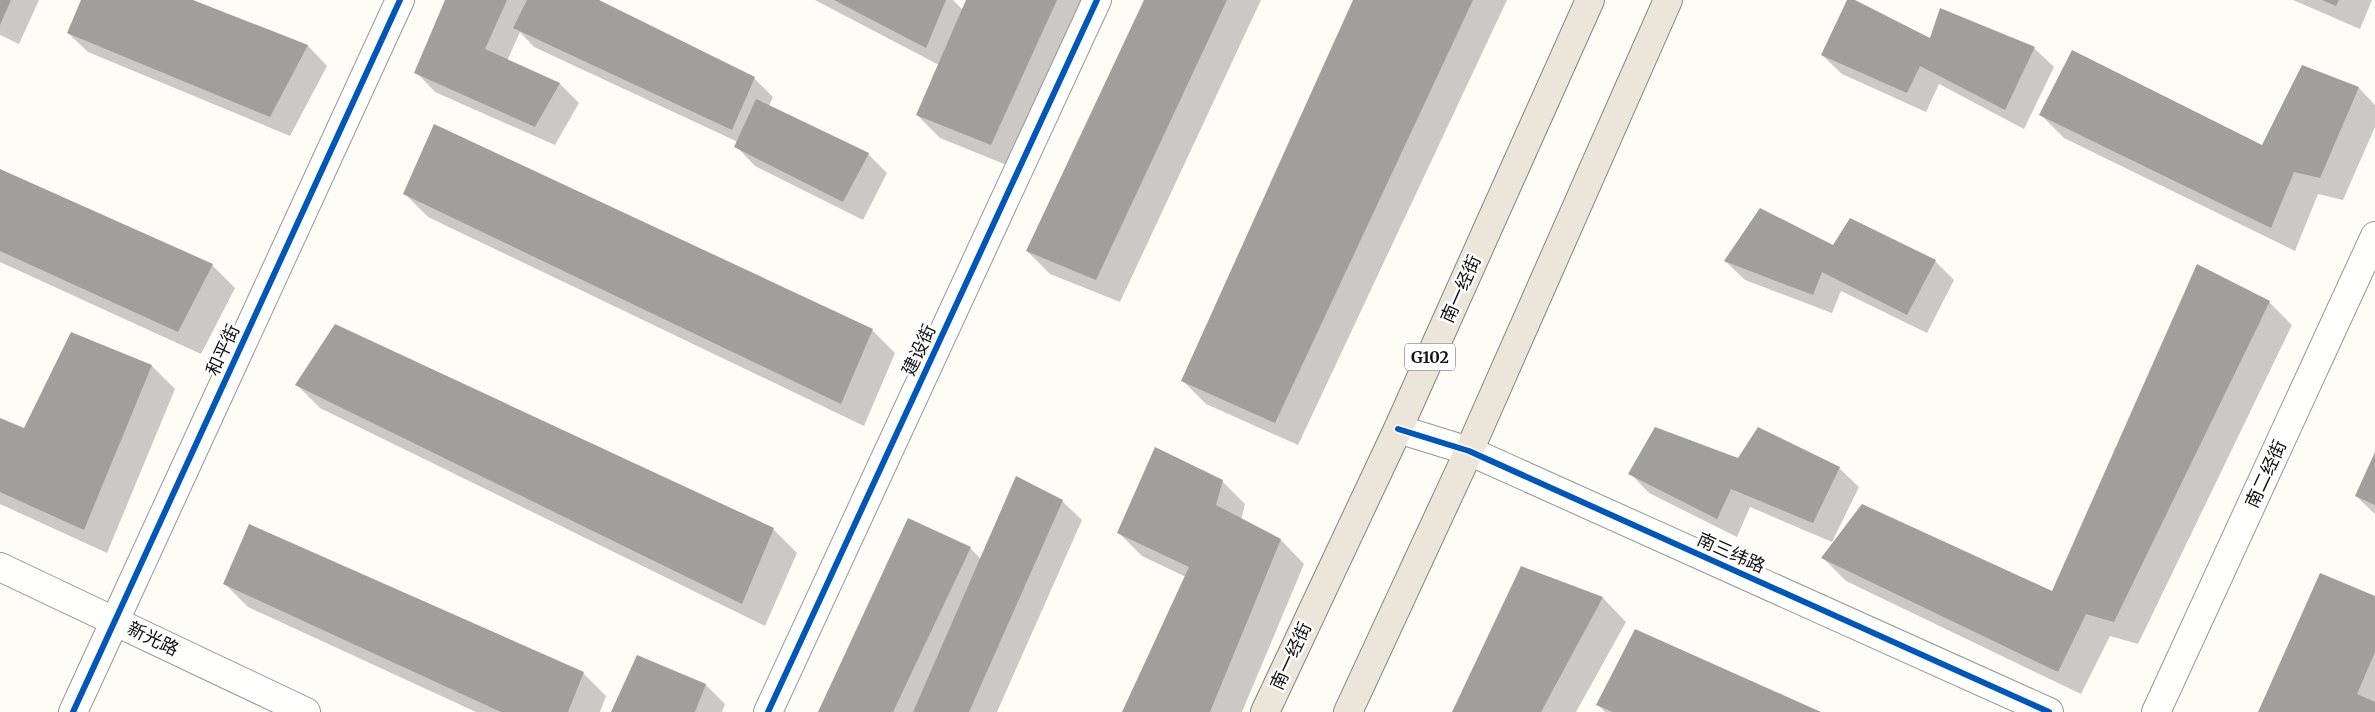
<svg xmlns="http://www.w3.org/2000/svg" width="2375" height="712" font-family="Merriweather,'Noto Sans SC',serif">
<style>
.shadow{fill:#0003}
.building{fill:#a19f9c}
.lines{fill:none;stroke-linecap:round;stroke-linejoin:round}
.minor-casing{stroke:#979795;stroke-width:30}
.trunk-casing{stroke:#858482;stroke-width:30}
.minor{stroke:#fffffe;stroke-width:28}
.trunk{stroke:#ece5da;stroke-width:28}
.cycleway-casing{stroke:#fff;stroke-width:9}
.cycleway{stroke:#0057b8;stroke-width:6}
.labels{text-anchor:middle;stroke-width:5;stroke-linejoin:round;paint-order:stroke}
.shield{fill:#fff;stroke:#585858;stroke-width:1}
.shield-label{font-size:16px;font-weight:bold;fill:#111}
.street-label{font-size:18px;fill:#111;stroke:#fff}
</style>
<rect width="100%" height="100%" fill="#fdfcf7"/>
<g class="shadow">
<path d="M0,0h39l-20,44 -19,-9z"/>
<path d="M83,0h107l118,46 19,20 -37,70 -202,-84 -20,-19z"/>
<path d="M447,0h149l158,78 19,19 -4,9 99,48 19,19 -24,47 -108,-54 -19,-20 2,-4 -204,-95 -14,-15 -13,29 53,23 19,19 -24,42 -120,-53 -19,-20z"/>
<path d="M815,0h138l10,10 5,-10h122l-76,168 -74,-30 -23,-23 22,-50z"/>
<path d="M1145,0h116l-141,302 -70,-28 -23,-23z"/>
<path d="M1354,0h153l-209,445 -92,-41 -23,-23z"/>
<path d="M1848,0h4l79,40 103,8 20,19 -30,62 -85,-45 -13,28 -84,-38 -20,-19z"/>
<path d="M2293,0h79l-12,29z"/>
<path d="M2302,67l57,21 16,17v22l-32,73 -25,-6 -23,57 -231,-113 -23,-23 221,32z"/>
<path d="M0,170l212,95 23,23 -34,66 -201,-92z"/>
<path d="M405,194l467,136 23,23 -31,73 -436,-209z"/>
<path d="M1834,247l101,14 19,19 -27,53 -86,-42 -9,22 -87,-33 -20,-19z"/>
<path d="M2269,302l23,23 -154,319 -28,-8 -29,58 -235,-113 -23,-23 229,35z"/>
<path d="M335,326l439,204 23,23 -32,73 -445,-218 -23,-23z"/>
<path d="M72,333l80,33 23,23 -68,164 -107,-49v-85l25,11z"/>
<path d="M2375,455v59l-19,-18z"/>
<path d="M1738,459l101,9 20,19 -27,55 -82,-35 -13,30 -88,-44 -19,-20z"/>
<path d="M1222,481l23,23 -4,16 40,20 23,24 -62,148h-119l63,-135 -44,-21 -23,-23z"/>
<path d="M1062,501l20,19 -85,192h-178l151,-164 11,11z"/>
<path d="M1522,568l81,30 23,24 -50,90h-123z"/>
<path d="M225,584l358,89 23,23 -6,16h-124l-228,-105z"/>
<path d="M2375,597v115h-116z"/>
<path d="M638,656l68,29 19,19 -3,8h-109z"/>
<path d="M1597,704l221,8h-213z"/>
</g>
<g class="building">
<path d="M0,0h11l-11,25z"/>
<path d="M81,0h112l115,45 -38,72 -203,-84z"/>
<path d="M445,0h62l-22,49 75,34 -25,44 -121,-54z"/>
<path d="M527,0h72l156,77 -23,53 -219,-102z"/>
<path d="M834,0h112l-20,48z"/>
<path d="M966,0h91l-66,145 -75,-30z"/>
<path d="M1144,0h83l-131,280 -70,-29z"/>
<path d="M1353,0h120l-198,423 -94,-42z"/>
<path d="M1847,0h8l75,38 10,-30 95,39 -30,63 -85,-44 -13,27 -86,-38z"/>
<path d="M2322,0h17l-3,6z"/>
<path d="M2072,50l190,95 40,-80 57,22 -39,91 -26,-6 -23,56 -232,-113z"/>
<path d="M756,99l113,54 -26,49 -109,-55z"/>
<path d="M434,124l439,205 -32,75 -438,-210z"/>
<path d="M0,169l213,95 -35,68 -178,-81z"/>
<path d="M1760,208l73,37 17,-27 86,42 -29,55 -85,-43 -9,23 -89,-34z"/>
<path d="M2197,264l73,37 -156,321 -28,-8 -28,58 -237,-114 41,-54 190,87z"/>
<path d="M335,324l439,204 -32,76 -447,-219z"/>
<path d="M71,332l81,33 -68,165 -84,-38v-74l24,10z"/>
<path d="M1655,427l83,31 20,-31 82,40 -27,56 -82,-34 -14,30 -89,-45z"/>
<path d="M1155,447l68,33 -7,25 65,34 -71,173h-88l67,-145 -72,-34z"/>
<path d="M2375,452v53l-20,-9z"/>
<path d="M1016,476l47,24 -94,212h-56z"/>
<path d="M908,518l63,29 -78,165h-75z"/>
<path d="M249,524l335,148 -16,40h-67l-278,-128z"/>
<path d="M1521,566l82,31 -62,115h-89z"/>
<path d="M2320,573l55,23v56l-18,42 18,8v10h-117z"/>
<path d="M1635,629l186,83h-208l-17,-7z"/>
<path d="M637,655l69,29 -11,28h-84z"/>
</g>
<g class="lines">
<g class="minor-casing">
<g id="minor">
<path d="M1398,429l71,22 580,261"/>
<path d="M0,567l306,145"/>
<path d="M73,712l327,-712"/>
<path d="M768,712l329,-712"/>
<path d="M2156,712l219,-476"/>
</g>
</g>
<g class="trunk-casing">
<g id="trunk">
<path d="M1265,712l133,-283 192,-429"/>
<path d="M1348,712l121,-261 199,-451"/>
</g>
</g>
<use href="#minor" class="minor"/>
<use href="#trunk" class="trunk"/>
<g class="cycleway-casing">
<g id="cycleway">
<path d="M1398,429l71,22 580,261"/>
<path d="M73,712l327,-712"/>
<path d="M768,712l329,-712"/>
</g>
</g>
<use href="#cycleway" class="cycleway"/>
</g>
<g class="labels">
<rect class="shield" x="1405" y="343.5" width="50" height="27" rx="4"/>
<g class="shield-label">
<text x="1430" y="363">G102</text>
</g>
<g class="street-label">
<text transform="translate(1461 289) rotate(-66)" y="6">南一经街</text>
<text transform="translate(223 350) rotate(-65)" y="6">和平街</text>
<text transform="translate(919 350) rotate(-65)" y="6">建设街</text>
<text transform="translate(2266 474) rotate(-65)" y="6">南二经街</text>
<text transform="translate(1731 553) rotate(24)" y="6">南三纬路</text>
<text transform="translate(153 639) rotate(26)" y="6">新光路</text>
<text transform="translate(1291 656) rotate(-65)" y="6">南一经街</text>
</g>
</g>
</svg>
